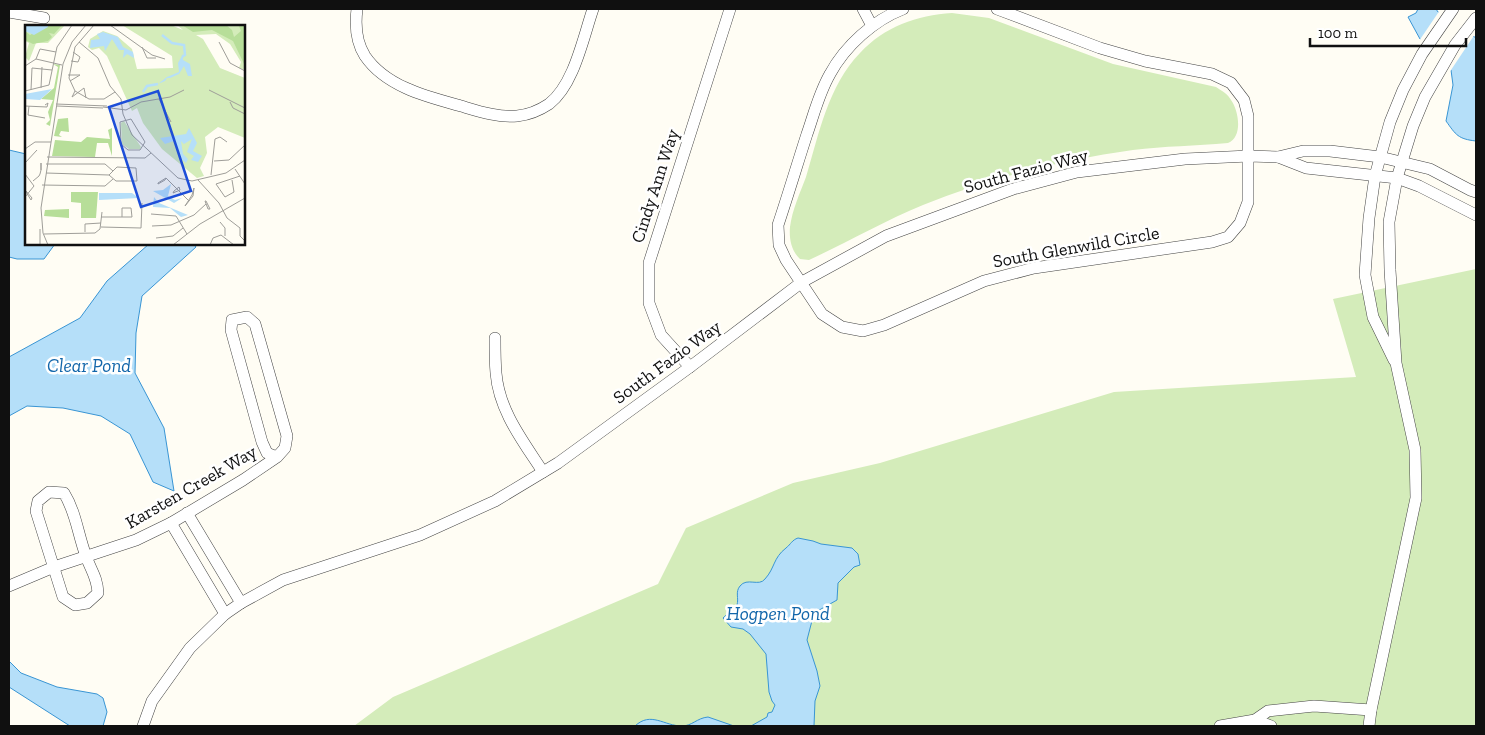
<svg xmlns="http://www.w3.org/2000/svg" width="1485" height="735" font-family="'Zilla Slab',serif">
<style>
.green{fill:#d4ecba}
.water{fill:#b5dff9;stroke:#3995d4}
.pier{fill:#fffdf4}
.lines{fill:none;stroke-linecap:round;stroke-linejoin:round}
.minor-casing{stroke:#434343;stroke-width:12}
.minor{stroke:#fff;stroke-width:11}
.labels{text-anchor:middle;stroke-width:5;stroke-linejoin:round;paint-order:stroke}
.street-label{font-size:18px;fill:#101010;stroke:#fff}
.water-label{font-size:19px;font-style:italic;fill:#1266aa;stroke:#fff}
.inset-river{fill:none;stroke:#b5dff9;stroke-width:2.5}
.inset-road{fill:none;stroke:#9f9e99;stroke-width:1}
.view{fill:#1d4ed8;fill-opacity:0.15;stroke:#1d4ed8;stroke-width:2.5}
.inset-edge{fill:none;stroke:#101010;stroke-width:2.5}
</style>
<rect width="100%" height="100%" fill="#fffdf4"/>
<g class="green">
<path d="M952,13l37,5 124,46 103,23c6,4 12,7 15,13 8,11 12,37 -3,43 -32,3 -64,3 -95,7 -72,10 -143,28 -210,55 -39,16 -75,37 -114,55l-9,-1c-9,-8 -11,-21 -10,-32 2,-17 10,-34 16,-50 13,-43 22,-91 54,-124 24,-26 57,-38 92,-40z"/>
<path d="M1476,269v457h-1122l39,-29 265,-113 28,-56 107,-45 87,-20 234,-71 242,-15 -23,-78z"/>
</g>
<g class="water">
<path d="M1418,9h18l2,3 38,26v103c-18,-2 -20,-6 -30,-20l7,-36 -2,-15 -31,-31 -12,-22 8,-4z"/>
<path d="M9,150l17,4v90h29l-11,15h-27l-8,-2z"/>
<path d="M149,244h45l2,3 -54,49 -6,37 -1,40 29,55 10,63 -21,-9 -23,-48 -29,-18 -38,-8 -36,-2 -18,10v-59l71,-39 27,-37z"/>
<path d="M798,538l15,3 8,3 31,4 6,6 2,11 -6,2 -16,16 -1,17 -23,13 -7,27 10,31 3,15 -5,15 -1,25h-63l16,-9 1,-4 4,-1 3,-7 -3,-4 -3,-9 -3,-38 -16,-20 -7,-5 -12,-2 -8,-9 14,-13c2,-7 -2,-13 3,-19 7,-9 19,1 25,-7 10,-11 8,-21 21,-31 5,-4 6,-8 12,-10z"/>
<path d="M9,661l12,12 36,14 40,7 6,4 4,14 -4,14h-33l-61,-39z"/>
<path d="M708,717l26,9h-99c16,-15 29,0 47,0 10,0 15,-8 26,-9z"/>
</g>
<path class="pier" d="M1440,10l35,24 -26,39 -30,-32z"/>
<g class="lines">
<g class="minor-casing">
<g id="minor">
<path d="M357,9c-2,16 -1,33 8,47 21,31 63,41 96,50 17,5 38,12 56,10 10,-1 23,-6 32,-12 25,-19 34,-66 44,-95"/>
<path d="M863,9l9,17"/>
<path d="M903,9c-29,11 -58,37 -73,65 -11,19 -16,40 -23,60 -10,31 -19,61 -29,91l1,20 7,15 36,54 20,13 21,4 21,-6 100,-44 50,-13 178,-26 16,-5 12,-14 8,-21v-86l-4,-16 -13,-17 -19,-9 -67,-13 -45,-13 -103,-39"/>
<path d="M9,12l35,6"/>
<path d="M1278,157l28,11 91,10 22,8 57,29"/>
<path d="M495,338c0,11 0,24 1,35 3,38 27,68 47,99"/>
<path d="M1394,360l-21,-43 -8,-42 4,-57 6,-42 15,-54 13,-32 19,-36 31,-45"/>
<path d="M690,367l-29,-32 -12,-32v-40l81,-254"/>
<path d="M49,492l15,1c12,19 14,42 22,63 5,15 11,20 12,37l-11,10 -12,2 -12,-8 -27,-86 2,-10z"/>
<path d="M187,513l54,90"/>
<path d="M171,523l54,91"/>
<path d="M9,586l45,-19 82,-27 35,-17 72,-43 34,-23 8,-9 2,-12 -32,-112 -8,-7 -15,3 -1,10 31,112 5,11 10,4"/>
<path d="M1255,720l16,6"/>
<path d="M143,726l9,-25 38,-53 35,-34 16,-11 42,-23 137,-45 75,-34 63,-38 132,-96 112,-85 84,-46 127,-47 64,-17 108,-13 64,-3 29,1 25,-6h27l50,6 50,12 40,21 6,2"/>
<path d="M1220,726l35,-6 13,-9 46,-5 57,4"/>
<path d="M1369,726l2,-16 45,-212 -1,-48 -19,-87 -6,-93 -1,-48 8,-44 16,-52 12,-29 30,-52 21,-27"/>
</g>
</g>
<use href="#minor" class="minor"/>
</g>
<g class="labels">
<g class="street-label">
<text transform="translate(1026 171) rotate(-15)" y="6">South Fazio Way</text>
<text transform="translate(655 186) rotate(-72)" y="6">Cindy Ann Way</text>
<text transform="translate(1076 247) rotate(-10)" y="6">South Glenwild Circle</text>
<text transform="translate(667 362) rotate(-36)" y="6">South Fazio Way</text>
<text transform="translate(191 487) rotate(-30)" y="6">Karsten Creek Way</text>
</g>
<g class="water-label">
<text x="89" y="372">Clear Pond</text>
<text x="778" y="620">Hogpen Pond</text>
</g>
</g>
<g transform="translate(25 25)">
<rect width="220" height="220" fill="#fffdf4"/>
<path d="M0,0h40l-17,18h-12l-7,18 -4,-4 4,-14 -4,-2zM97,0h49l12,5 -6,-5h68v45l-6,-2 2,-6 -11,-18 -14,-10 -20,1 7,4 17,29 25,10v60l-27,-11 -13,10 2,16 -7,15 4,8 -7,2 -35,-29 -19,-26 -6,-15 -5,3 -25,-55 -8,-8 -7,2 -4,-3 2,-8 13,-8 14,5 15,13 5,20 36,-1 -1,-12zM99,96l17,26 -1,2h-11l-7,-5 -1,-21z" fill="#d4ecba"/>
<path d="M23,0h14l-8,9 -5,-1 3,4 -4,4 -15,3 -8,-4v-9l5,4zM157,0h44l6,5 2,7 7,-6 -2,-5 6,-1v41l-12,-25 -21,-11 -19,2zM28,39l7,1 -10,61 -4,-2 4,-4 -2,-8 5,-12 -12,-1 13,-11 4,-21zM43,93l1,14 -8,-1 -2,4 3,2 -8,-1 4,-17zM87,103v28l-4,-13h-11l-2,14 -43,-1 3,-16 26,2 6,-5 23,2 -2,-9zM46,167h27l-2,26h-15v-15l-10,-1zM44,184v9l-25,-2 1,-6z" fill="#b7de99"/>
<path d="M0,0h23v2l-14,8 -9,-4zM78,7l15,5 5,10 10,5 1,6 -7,-4 -4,4 1,-8h-5l-7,-11 -7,12 -1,-5 -14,2 1,-8 9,-1 -3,-5zM158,29v6l7,4 2,12h-4l-4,-10 -5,8 -9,4h-3l-2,3 -7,3 9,-7 12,-5 -1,-9zM27,64l-12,11 -15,-1v-5zM164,103l8,15 -4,8 9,5 -4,6 -7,-2 3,-4 -7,-4 5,-13 -8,5 -3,-3 2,13 5,5 -2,4 -7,-6 -5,-16 -9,3 -5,-6 26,-4zM146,159l-3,12 7,4 7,-2 -8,5 -21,-12 10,-1zM74,168h33l7,5 -40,2zM129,172l5,6 29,12 -7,2 -11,-9 -17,-1z" fill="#b5dff9"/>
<path class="inset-river" d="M137,10l10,8 12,2 1,10 -3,2M118,67l4,-6 11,-2"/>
<path class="inset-road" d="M69,0l-19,22 -6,31 6,13 14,8h15l11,-7M85,0l42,30 13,4M54,17l19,16 12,28 11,13 2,15 9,21 46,43 14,3 34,-8 19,-13M194,17l11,21 15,8M117,22l5,11h9M11,34l4,-10 16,3M46,36l7,1 2,-5 -7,-5M0,41l11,-7 26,6M43,50h12l-10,6M16,63l1,-21M6,65l1,-22 20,2M184,65l36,18M0,66l24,-6 8,-38 15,-22M50,66l-3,6 12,-9 2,10M134,74l12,23M205,77l3,6 12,6M31,79l51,2M0,81l22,1 1,-4 -3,2M4,81l-1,9 17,3M32,81l46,2M78,82l23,3 15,-8 29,-5 14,-7M106,94l14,23 -5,8h-12l-7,-6 -1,-22zM0,124l10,-7h16M22,132l98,1 6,-5M189,136l15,-1 16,-15M0,138l12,-13M21,139h59l8,7M92,142l19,1 1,13h-21l-7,-6zM210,144l10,15M21,148l63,2M0,149l9,12 -9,11M186,150l4,-36 5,-2 7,5M141,153l22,22M141,153l-1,2 -7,4v-1zM173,155l21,23 8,15M207,155l2,12 -9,5 -9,-13 24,-8M8,156l6,-5 1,-2 1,-4v-7v7M17,160l63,1 8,-7M154,162l1,3 -7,3 1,-2zM169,163l-1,8 -8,10 7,-11zM1,166l6,7 -1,2 -5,-8zM180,176h1l4,8h-2zM126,189l25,2 11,18M76,192h31l-1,-9h-9v9M202,193l13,10M195,197l5,6v8M127,201l19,-1 23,-10 12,-11M76,202l40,1 1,-25M215,203v8l5,5M60,207v-8l16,-1M19,209l51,-1 5,-4 2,-17M131,213l17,-2 10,-8M15,220v-16M23,220l-5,-12 -2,-25 22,-144 9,-22 14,-17M148,220l27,-21 45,-26M185,220l3,-7 8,-3 13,10"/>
<path class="view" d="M133,66l33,100 -50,16 -32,-100z"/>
<rect width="220" height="220" class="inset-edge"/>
</g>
<rect width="1485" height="735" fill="none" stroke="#101010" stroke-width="20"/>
<path d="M1310 38v8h156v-8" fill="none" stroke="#101010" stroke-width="2.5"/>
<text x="1318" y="38" font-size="15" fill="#101010" stroke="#ffffff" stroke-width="4" paint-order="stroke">100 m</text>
</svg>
